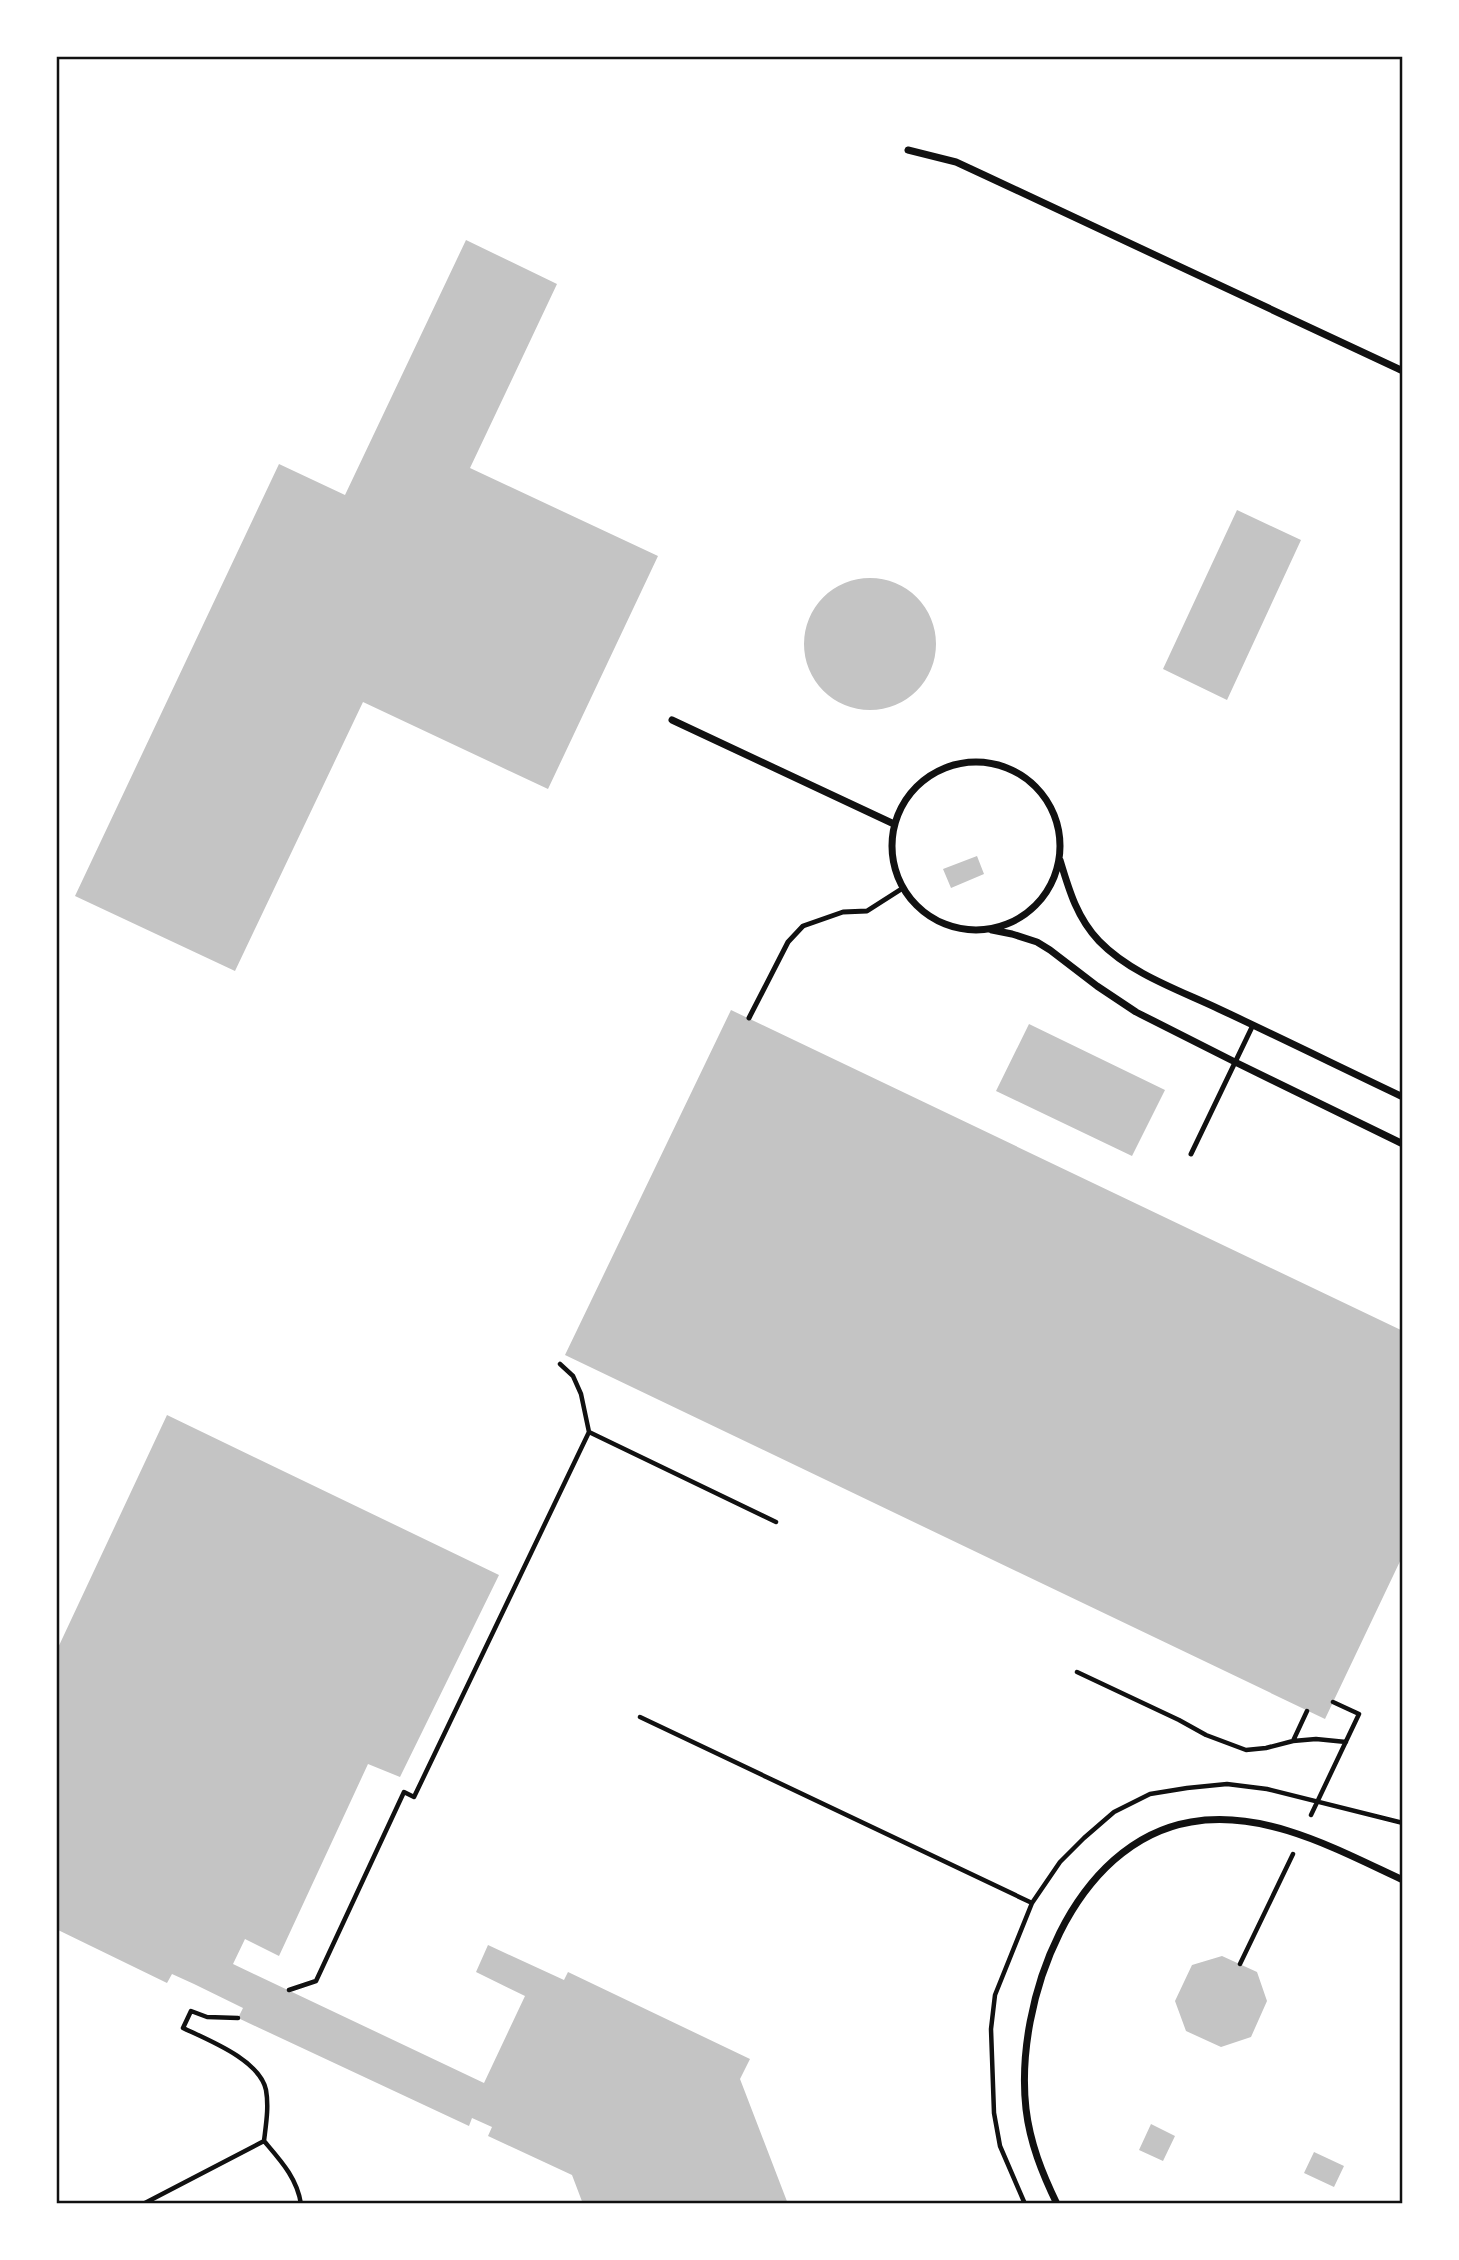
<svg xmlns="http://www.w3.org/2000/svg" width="1459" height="2260" font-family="Helvetica,sans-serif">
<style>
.building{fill:#c4c4c4}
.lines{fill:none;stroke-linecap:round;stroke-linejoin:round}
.path{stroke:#111;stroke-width:4.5}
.service{stroke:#111;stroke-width:5}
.minor{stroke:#111;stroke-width:7}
.neatline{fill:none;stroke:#111;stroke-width:2.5}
</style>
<rect width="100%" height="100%" fill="#fff"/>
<path class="building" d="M466,240l91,44 -87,184 188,88 -110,233 -185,-87 -128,269 -160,-75 204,-432 66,31z
M1237,510l64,30 -74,160 -64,-31z
M804 644a66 66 0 1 1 132 0a66 66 0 1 1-132 0Z
M977,856l7,18 -33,14 -8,-19z
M731,1010l672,321v224l-78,164 -760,-364z
M1029,1024l136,66 -33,66 -136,-65z
M167,1415l332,160 -99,202 -32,-13 -89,192 -34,-17 -12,25 251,119 41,-87 -49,-24 12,-27 76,35 4,-8 182,87 -10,20 48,125h-205l-11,-29 -84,-39 4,-9 -20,-9 -3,8 -231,-108 5,-10 -49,-24 -22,-10 -5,9 -111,-54v-277z
M1222,1956l35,16 10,29 -16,36 -30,10 -35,-16 -11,-30 17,-36z
M1151,2124l24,12 -12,25 -24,-11z
M1314,2152l30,14 -10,21 -30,-14z"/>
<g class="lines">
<path class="path" d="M589,1432l187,90
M1077,1672l102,48 27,15 40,15 20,-2 27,-7 23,-2 30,3
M640,1717l392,186 28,-41 24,-24 30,-26 36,-18 37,-6 40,-4 40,5 136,34
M1293,1741l14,-30
M1311,1815l48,-101 -26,-12
M1240,1964l53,-110
M289,1990l27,-9 88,-189 10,5 175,-365 -8,-38 -8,-18 -13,-12
M238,2018l-31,-1 -16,-6 -8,17c25,12 77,32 83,62 3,17 0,34 -2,51 17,20 33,37 37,63
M143,2204l121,-63
M1025,2204l-25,-58 -6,-33 -3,-84 4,-34 37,-92"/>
<path class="service" d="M749,1018l39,-76 15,-16 40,-14 24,-1 36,-23
M1191,1154l62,-129"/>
<path class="minor" d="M908,150l48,12 28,13 419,196
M672,720l222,104
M892 846a84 84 0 1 1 168 0a84 84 0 1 1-168 0Z
M1060,860c9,30 17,58 39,81 32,33 80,49 120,68 62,29 123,59 184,88
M992,930l20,4 25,8 13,8 47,36 39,26 99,50 168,82
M1057,2204c-15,-31 -27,-61 -31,-95 -12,-107 47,-267 165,-287 74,-13 147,28 212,58"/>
</g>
<rect width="1459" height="2260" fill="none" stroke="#ffffff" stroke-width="116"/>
<rect x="58" y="58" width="1343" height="2144" class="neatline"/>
</svg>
